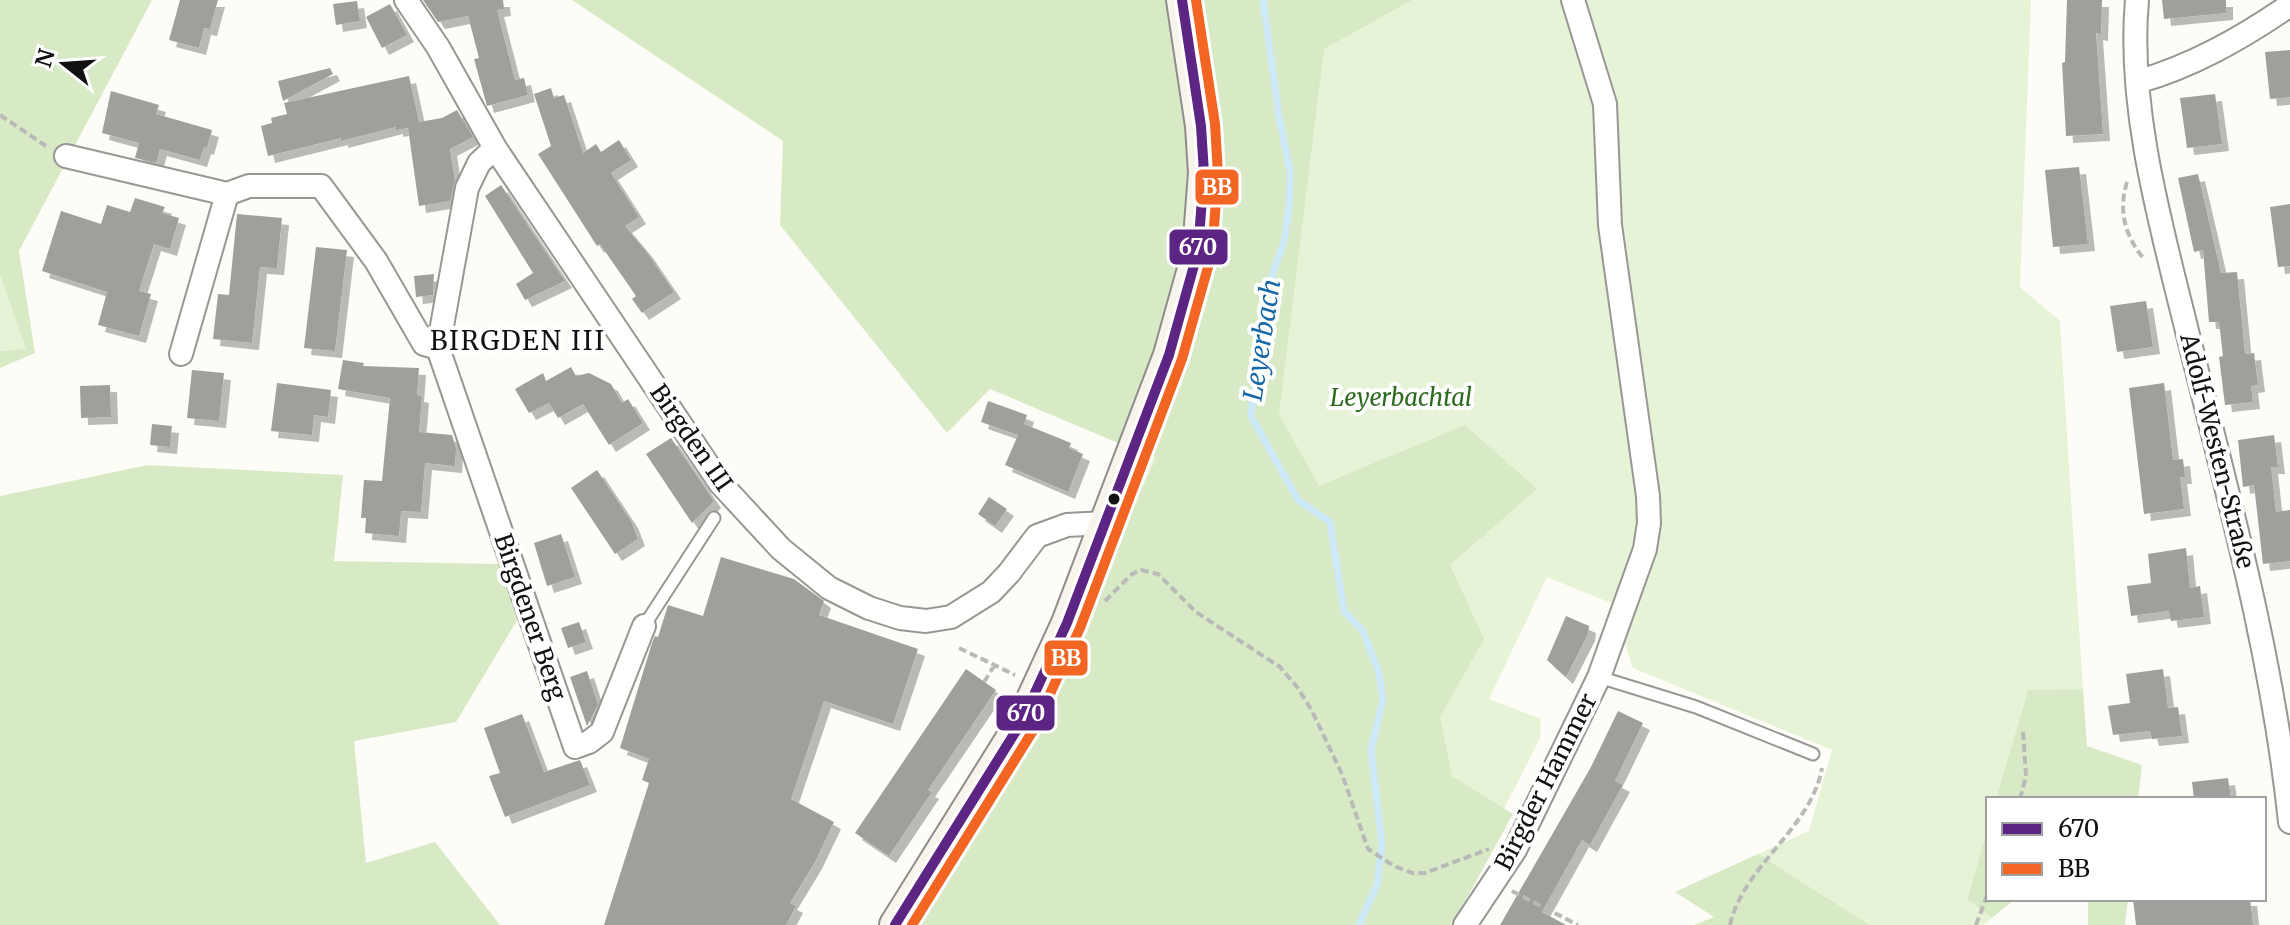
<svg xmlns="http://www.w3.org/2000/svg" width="2290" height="925" font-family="Merriweather,serif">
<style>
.green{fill:#e7f3d7}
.forest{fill:#d8eac5}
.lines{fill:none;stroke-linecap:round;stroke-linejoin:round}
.stream{stroke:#cde8f7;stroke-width:7}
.building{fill:#a19f9c;filter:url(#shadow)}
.service-casing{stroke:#979795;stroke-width:15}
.minor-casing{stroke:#979795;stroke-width:26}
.secondary-casing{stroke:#8e8d8b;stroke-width:34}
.path{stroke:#b9b9b8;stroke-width:4;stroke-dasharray:8 4;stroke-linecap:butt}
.service{stroke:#fffffe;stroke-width:11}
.minor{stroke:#fffffe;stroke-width:22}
.secondary{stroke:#f6f4eb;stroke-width:30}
.bus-1-casing{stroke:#fff;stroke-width:16}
.bus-2-casing{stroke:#fff;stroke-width:16}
.bus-1{stroke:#5c2483;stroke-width:10}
.bus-2{stroke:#f26522;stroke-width:10}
.bus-dot{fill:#111;stroke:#fff;stroke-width:3}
.labels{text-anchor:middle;stroke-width:8;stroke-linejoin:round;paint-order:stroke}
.park-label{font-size:24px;font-style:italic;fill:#2f6b1f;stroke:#fff}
.street-label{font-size:24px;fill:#111;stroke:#fff}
.water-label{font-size:26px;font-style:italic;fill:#1768a6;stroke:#fff}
.neighbourhood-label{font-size:26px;letter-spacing:2px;fill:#111;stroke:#fff}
.line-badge{stroke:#fff;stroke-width:3}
.badge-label{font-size:22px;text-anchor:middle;font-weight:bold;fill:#fff}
</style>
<defs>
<filter id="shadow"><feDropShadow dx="7" dy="7" stdDeviation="0" flood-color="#0004"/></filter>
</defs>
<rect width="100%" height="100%" fill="#fdfcf7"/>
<path class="green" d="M1198,0h833l-11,287 40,34 23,368 -55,1 -32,109h-8v28l-21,71 25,20 -9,7h-113l-112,-71 51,-23 23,-81 -199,-82 -22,-65 -64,-26 -58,122 52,20 -1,19 -51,100 -476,-72 181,-434z
M0,275l26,74 -26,2z"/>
<path class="forest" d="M0,0h152l-133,251 16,102 -35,15v-17l26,-2 -26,-74z
M572,0h840l-88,49 -45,365 40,72 146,-61 72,64 -87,76 34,74 -44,78 12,59 61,38 -61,111h-548l117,-181 135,-285 -166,-70 -43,44 -167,-208 3,-84z
M148,465l195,10 -9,86 167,3 18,53 -63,105 -102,19 12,122 69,-21 65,83h-500v-429z
M2083,689l4,57 55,19 -4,34h-142l32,-109z
M1988,827v72h27l-23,19 -25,-19z
M1758,854l112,71h-176l20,-8 -39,-25z
M2088,899h40l-3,26h-37z"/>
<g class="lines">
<path class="stream" d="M1263,0l16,116 11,55 -1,38 -5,33 -17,48 -16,126 47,84 32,22 14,89 19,20 16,42 4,26 -12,51 11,95 -5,40 -18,40"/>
</g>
<path class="building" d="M180,0h38l-8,29 -6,-1 -5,20 -30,-8z
M423,0h80l1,9 -7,1 18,70 9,-2 4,17 -41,11 -13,-47 5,-1 -11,-42 -30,6z
M2067,0h35l-1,34 -5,-1 7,101 -37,2 -4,-73 3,-1z
M2162,0h64v13l-62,6z
M357,1l3,20 -24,4 -3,-21z
M390,4l17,31 -25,13 -16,-31z
M2290,50v47l-20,2 -5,-47z
M330,68l3,6 -50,27 -5,-20z
M409,76l10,46 23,-4 15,-8 16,27 -23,12 5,32 -5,20 -31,5 -11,-78 -12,2v-3l-55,14v-3l-73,18 -7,-30 11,-3 -1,-5 16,-4 -3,-11z
M551,88l3,10 10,-3 19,58 13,-9 5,8 18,-12 12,20 -20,13 28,44 -14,9 21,25 28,41 -32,21 -10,-14 4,-3 -36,-52 -3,2 -59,-92 13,-8 -17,-52z
M111,91l48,14 -3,9 56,16 -5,18 -3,-1 -4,13 -40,-11 -4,14 -21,-5 4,-15 -37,-10z
M2215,94l7,50 -35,4 -7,-50z
M2079,167l9,77 -35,3 -8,-77z
M2198,174l23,99 16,-1 8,82 9,-1 4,32 -7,1 2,16 -28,3 -6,-48 4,-1 -4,-34h-10l-6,-72 -9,2 -16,-74z
M501,185l64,96 -40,19 -9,-16 17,-11 -48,-77z
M135,198l30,9 -3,6 17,5 -9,31 -16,-5 -15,47 12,3 -12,42 -41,-11 9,-33 -65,-21 19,-60 40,13 6,-19 23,7z
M2290,204v62l-12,1 -8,-60z
M237,214l45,4 -5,50 -17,-1 -8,76 -39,-4 5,-45 11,1z
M316,247l31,3 -12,101 -31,-3z
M434,274l-1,21 -17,2 -2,-21z
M2146,301l7,46 -36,5 -7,-46z
M343,360l21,3 -1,3 56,2 -2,27 5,1 -3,36 33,3 4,13 -1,18 -30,-3 -4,49 -20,-1 -2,25 -34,-3 1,-15h-5l3,-38 18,1 8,-83 -52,-9z
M571,367l5,9 13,-3 22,11 11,19 6,-4 15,24 -34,22 -26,-41 -25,14 -9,-15 -20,10 -14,-24 28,-16 3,8z
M192,370l32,3 -5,48 -32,-3z
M277,383l54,7 -3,27 -14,-2 -2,20 -41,-4z
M2164,383l9,77 10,-1 2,18h-5l4,32 -40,5 -15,-126z
M110,385l1,32 -30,1 -1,-32z
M988,401l39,14 -3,9 47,19 -2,5 14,6 -15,38 -63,-27 13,-30 -37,-13z
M152,424l20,2 -2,21 -20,-2z
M2274,435l4,32h-7l5,45 14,-2v51l-27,3 -9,-79 -11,2 -5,-47z
M671,438l43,63 -22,22 -46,-69z
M597,470l34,51 7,18 -23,15 -44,-66z
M989,497l18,12 -12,17 -17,-12z
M561,534l14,43 -28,9 -13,-43z
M2186,548l4,40 10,-2 4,31 -33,4 -2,-10 -38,5 -4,-30 24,-3 -3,-29z
M721,557l73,22 30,22 -5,14 99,34 -25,75 -69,-23 -33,98 43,23 -19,40 -25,41 6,3 -10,19h-182l45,-142 -7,-3 7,-21 -29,-11 32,-105 3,-7 3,1 10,-32 35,11z
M1566,616l23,10 -1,8 -22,43 -19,-17z
M579,622l7,20 -18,6 -7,-20z
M966,669l30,21 -68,100 4,2 -43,64 -34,-23z
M2163,669l5,39 10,-1 4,29 -30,3 -2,-8 -37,4 -5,-29 22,-3 -4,-29z
M587,671l11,34 -11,21 -17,-49z
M1618,711l25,12 -28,58 8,4 -33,60 -8,-5 -40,72 24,13h-66l91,-158z
M522,714l22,58 36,-12 10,25 -85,32 -16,-41 11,-3 -16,-45z
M2228,778l3,21h-37l-2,-17z
M2133,899h117l3,26h-117z"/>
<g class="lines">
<defs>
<path id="service" d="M644,626l70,-108
M1599,677l97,30 117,47"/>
<path id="minor" d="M406,0l32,47 57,101 225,335 61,66 48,39 40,20 31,10 26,3 25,-4 40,-25 18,-19 28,-37 30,-11 38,-2
M2137,0c-10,109 25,229 51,335 40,161 85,322 102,487
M2137,82c56,-16 105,-44 153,-77
M495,148l-16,15 -12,25 -29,160 137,399 14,-5 13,-10 42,-106
M66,156l161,38 22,-8h72l55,75 48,83 14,4
M181,354l46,-160
M1465,925l50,-75 84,-173 46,-128 4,-26 -1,-27 -38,-271 -5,-121 -32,-104"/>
<path id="secondary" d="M895,925l126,-202 46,-100 102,-268 29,-104 6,-78 -3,-47 -19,-126"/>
</defs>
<use href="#service" class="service-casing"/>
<use href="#minor" class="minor-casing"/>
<use href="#secondary" class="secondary-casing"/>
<path class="path" d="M0,115l46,31
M2127,182c-9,29 -2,54 17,77
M1105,601l27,-27 9,-4 17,4 38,38 84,55 17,20 14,22 31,65 26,75 26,17 18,7h13l64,-24
M959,648l56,27
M984,682l10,-16
M2020,799l6,-23 -3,-46
M1512,891l66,34
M1730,925c13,-59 81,-96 92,-157
M1976,925l12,-32"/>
<use href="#service" class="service"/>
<use href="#minor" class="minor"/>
<use href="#secondary" class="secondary"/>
<defs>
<path id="bus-1" d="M895,925l126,-202 46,-100 102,-268 29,-104 6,-78 -3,-47 -19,-126"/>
<path id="bus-2" d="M912,925l122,-196 46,-101 102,-269 30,-106 6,-79 -3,-50 -19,-124"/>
</defs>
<use href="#bus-1" class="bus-1-casing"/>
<use href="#bus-2" class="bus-2-casing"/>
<use href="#bus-1" class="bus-1"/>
<use href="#bus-2" class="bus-2"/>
</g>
<circle class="bus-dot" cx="1114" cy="499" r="7"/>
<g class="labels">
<g class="park-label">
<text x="1401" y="406">Leyerbachtal</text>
</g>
<g class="street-label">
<text transform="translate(691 438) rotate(55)" y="8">Birgden III</text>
<text transform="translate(2217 451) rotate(76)" y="8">Adolf-Westen-Straße</text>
<text transform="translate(530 617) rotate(71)" y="8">Birgdener Berg</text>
<text transform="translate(1546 782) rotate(-63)" y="8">Birgder Hammer</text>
</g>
<g class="water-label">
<text transform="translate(1262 340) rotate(-81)" y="9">Leyerbach</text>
</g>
<g class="neighbourhood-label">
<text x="518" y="350">BIRGDEN III</text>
</g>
</g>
<g class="line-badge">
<rect x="1194" y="168" width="46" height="38" rx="8" fill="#f26522"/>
<rect x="1168" y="228" width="61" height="38" rx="8" fill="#5c2483"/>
<rect x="1043" y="639" width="46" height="38" rx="8" fill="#f26522"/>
<rect x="995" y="694" width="61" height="38" rx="8" fill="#5c2483"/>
</g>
<g class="badge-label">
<text x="1217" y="195">BB</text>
<text x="1198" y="255">670</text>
<text x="1066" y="666">BB</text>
<text x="1026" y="721">670</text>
</g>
<rect x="1986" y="797" width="280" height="104" fill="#ffffff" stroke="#a0a0a0" stroke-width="2"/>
<rect x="2002" y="823" width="40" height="12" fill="#5c2483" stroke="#a0a0a0" stroke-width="2"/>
<text x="2058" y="837" font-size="24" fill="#111111">670</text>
<rect x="2002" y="863" width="40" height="12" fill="#f26522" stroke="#a0a0a0" stroke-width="2"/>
<text x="2058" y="877" font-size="24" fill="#111111">BB</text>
<g transform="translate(64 64) rotate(287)" stroke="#ffffff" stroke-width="6" paint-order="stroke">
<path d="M0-6L14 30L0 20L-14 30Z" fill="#111111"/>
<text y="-12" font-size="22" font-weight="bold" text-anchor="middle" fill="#111111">N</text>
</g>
</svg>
